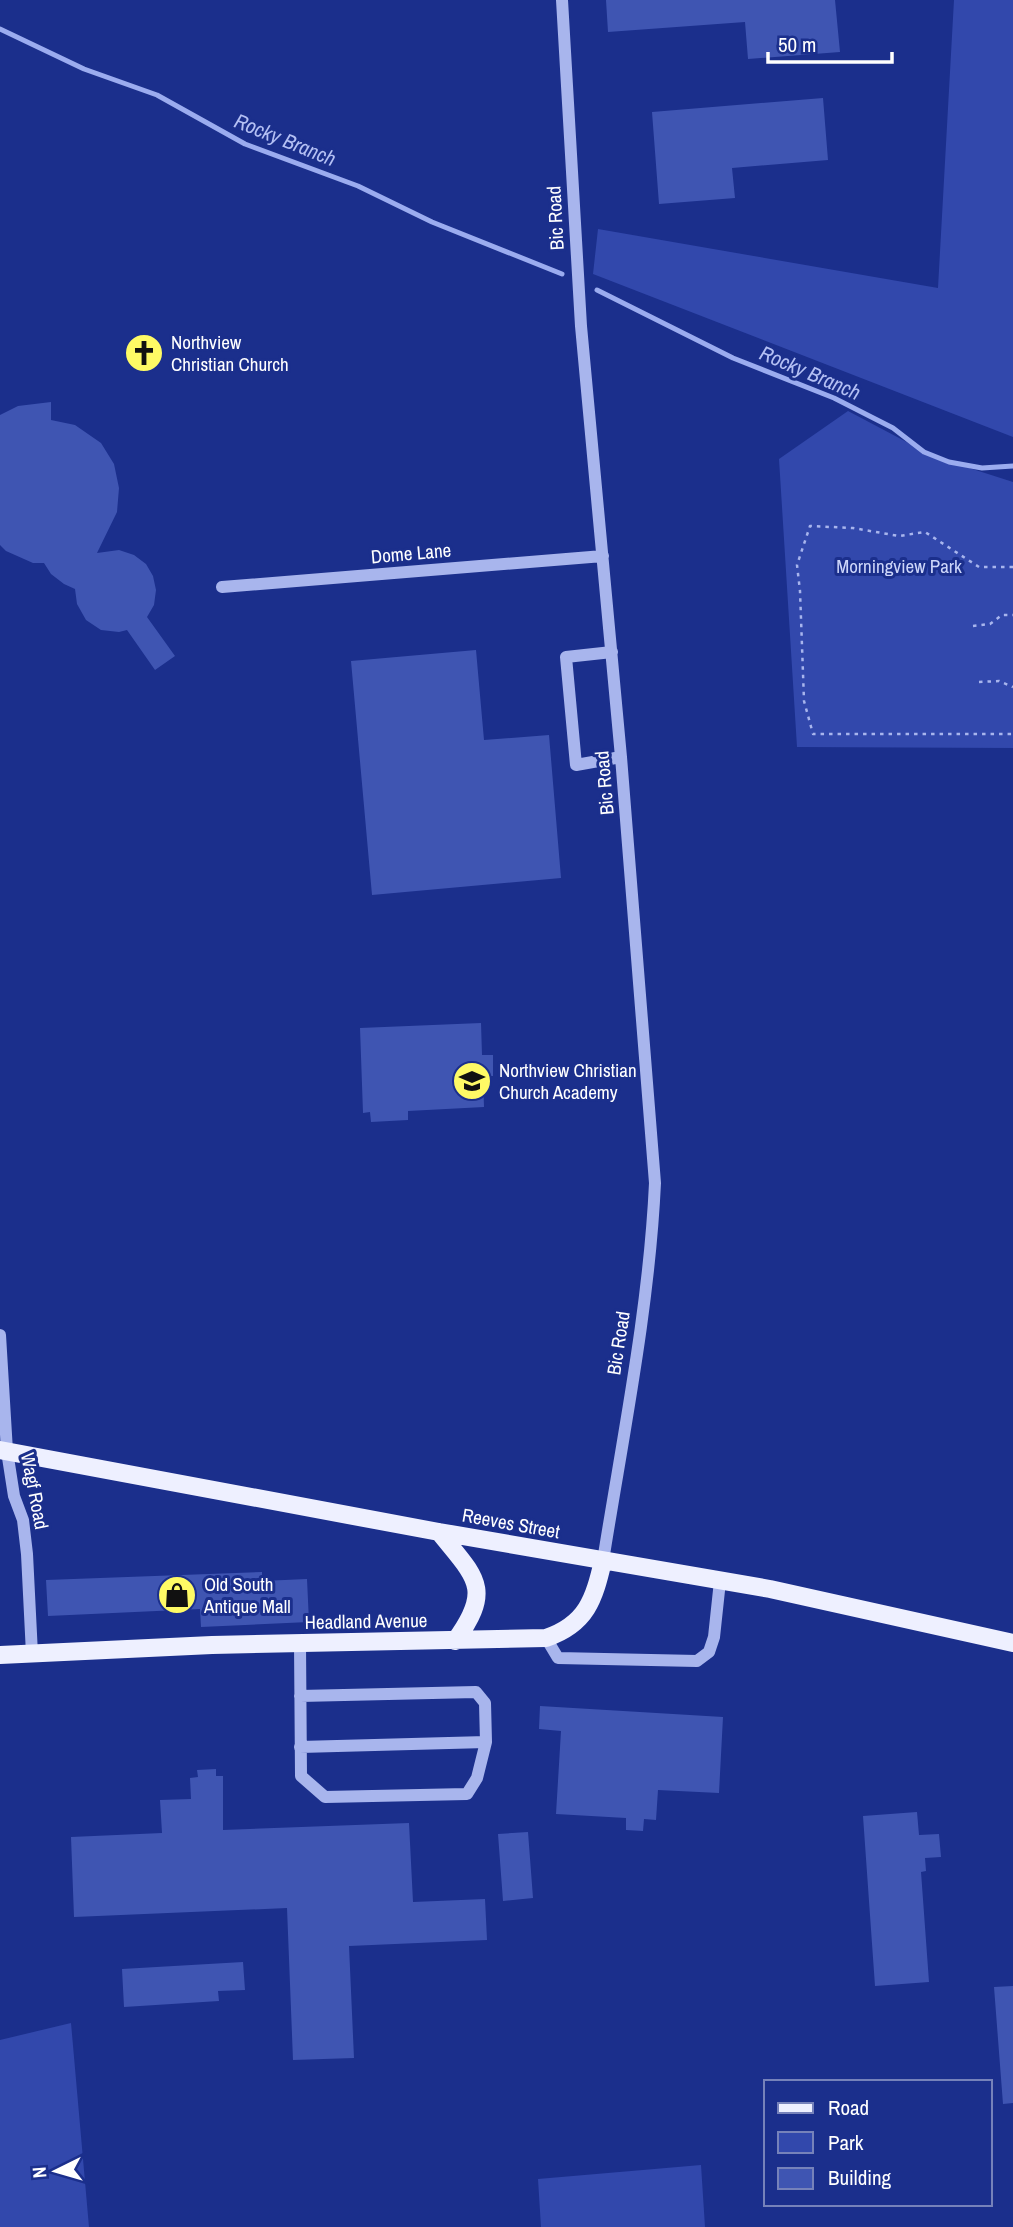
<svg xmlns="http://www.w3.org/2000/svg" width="1013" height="2227" font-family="'Archivo Narrow',sans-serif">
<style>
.green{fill:#3248ac}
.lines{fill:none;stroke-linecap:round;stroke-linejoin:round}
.stream{stroke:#9bacef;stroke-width:5}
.building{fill:#3f55b2}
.path{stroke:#a8b5ed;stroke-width:2.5;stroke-dasharray:3.5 5;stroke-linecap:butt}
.minor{stroke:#a8b5ed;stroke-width:12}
.major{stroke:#eef0ff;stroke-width:18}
.labels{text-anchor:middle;stroke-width:6;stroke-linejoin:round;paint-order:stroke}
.street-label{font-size:19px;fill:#fff;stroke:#1b2f8c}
.poi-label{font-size:19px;fill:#fff;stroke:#1b2f8c;text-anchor:start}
.park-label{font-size:19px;fill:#cdd6fa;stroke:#1b2f8c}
.water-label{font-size:21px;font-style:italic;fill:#b4c0f4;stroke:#1b2f8c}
</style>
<rect width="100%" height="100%" fill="#1b2f8c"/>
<path class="green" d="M954,0h59v437l-420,-163 5,-45 340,59z
M848,411l87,46 78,25v266l-216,-1 -18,-288z
M71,2023l18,204h-89v-187z
M701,2165l4,62h-164l-3,-48z"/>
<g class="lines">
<path class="stream" d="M0,29l84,40 73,26 88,49 113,42 74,36 130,52
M597,290l136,68 101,40 59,30 31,24 25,10 33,6 31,-2"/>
</g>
<path class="building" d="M606,0h229l5,52 -92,7 -3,-37 -137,10z
M823,98l5,62 -96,8 3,30 -76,6 -7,-92z
M51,402v18l24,5 26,18 13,21 5,24 -2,24 -20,41 22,-3 15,5 12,9 7,12 3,14 -2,15 -7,12 28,39 -20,14 -28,-40 -8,2 -18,-2 -15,-10 -9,-16 -2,-15 -11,-5 -13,-10 -7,-11h-11l-27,-12 -6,-6v-130l18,-9z
M476,650l8,90 65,-5 12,143 -189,17 -21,-234z
M481,1023l1,32h11v21h-10l1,31 -76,4v9l-37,2 -1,-10 -7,1 -3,-85z
M262,1572v9l45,-2 2,43 -108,5 -1,-18 -152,7 -2,-36z
M540,1706l183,11 -4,76 -61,-3 -2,30 -12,-1 -1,12 -17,-1v-12l-70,-4 5,-83 -22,-2z
M216,1769v7h7v54l186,-7 4,79 72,-3 2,41 -138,6 5,112 -61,2 -6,-152 -213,9 -3,-80 91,-4 -2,-33 31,-1 -1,-21 8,-1 -1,-7z
M917,1812l2,23 20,-1 2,23 -16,1 1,13 -5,1 8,110 -54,4 -12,-170z
M528,1832l5,66 -30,3 -5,-67z
M243,1962l2,28 -27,1 1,10 -95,6 -2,-38z
M1013,1986v117l-10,1 -9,-117z"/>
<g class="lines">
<path class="path" d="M1013,567h-34l-54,-35 -26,4 -46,-8 -43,-2 -13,39 3,26 4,110 9,33h200
M973,626l17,-2 12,-9h11
M979,682l20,-1 14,6"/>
<path class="minor" d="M562,0l19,326 40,431 34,426c-6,127 -32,252 -52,378
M222,587l381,-31
M612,652l-46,5 10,108 45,-8
M0,1335l7,116 7,45 9,24 4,34 5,100
M546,1638l12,20 139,3 12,-9 5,-15 6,-56
M300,1643l1,133 24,21 142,-3 10,-16 9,-36 -186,5
M300,1696l176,-4 9,11 1,39"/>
<path class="major" d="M0,1450l439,82 331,57 243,54
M439,1532c36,45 55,56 16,109
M0,1655l212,-10 334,-7c41,-14 48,-39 57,-77"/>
</g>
<defs>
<symbol id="church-disc" viewBox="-11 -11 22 22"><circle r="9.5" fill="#fefa65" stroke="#1b2f8c"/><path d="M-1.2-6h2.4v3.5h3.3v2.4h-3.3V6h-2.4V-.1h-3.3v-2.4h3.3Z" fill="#111"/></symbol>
<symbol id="school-disc" viewBox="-11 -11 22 22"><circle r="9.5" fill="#fefa65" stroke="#1b2f8c"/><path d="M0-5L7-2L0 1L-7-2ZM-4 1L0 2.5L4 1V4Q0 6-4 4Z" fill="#111"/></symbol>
<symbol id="shop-disc" viewBox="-11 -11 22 22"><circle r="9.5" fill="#fefa65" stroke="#1b2f8c"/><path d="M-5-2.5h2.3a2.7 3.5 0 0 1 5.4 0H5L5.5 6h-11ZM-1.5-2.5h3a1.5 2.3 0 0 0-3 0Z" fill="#111"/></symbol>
</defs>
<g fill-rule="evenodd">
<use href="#church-disc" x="122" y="331" width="44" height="44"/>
<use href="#school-disc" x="450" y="1059" width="44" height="44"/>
<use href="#shop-disc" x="155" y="1573" width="44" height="44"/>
</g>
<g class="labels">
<g class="street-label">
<text transform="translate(555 218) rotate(-93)" y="7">Bic Road</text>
<text transform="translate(411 553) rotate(-5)" y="7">Dome Lane</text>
<text transform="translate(604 783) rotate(-95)" y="7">Bic Road</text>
<text transform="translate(618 1343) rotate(-81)" y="7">Bic Road</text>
<text transform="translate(35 1491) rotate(79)" y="7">Wagf Road</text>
<text transform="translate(511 1523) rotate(10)" y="7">Reeves Street</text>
<text transform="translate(366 1621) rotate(-1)" y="7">Headland Avenue</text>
</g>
<g class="poi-label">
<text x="171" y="349">Northview<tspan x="171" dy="22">Christian Church</tspan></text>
<text x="499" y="1077">Northview Christian<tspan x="499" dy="22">Church Academy</tspan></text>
<text x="204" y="1591">Old South<tspan x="204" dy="22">Antique Mall</tspan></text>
</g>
<g class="park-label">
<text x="899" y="573">Morningview Park</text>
</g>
<g class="water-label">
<text transform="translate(285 140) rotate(22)" y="7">Rocky Branch</text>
<text transform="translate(810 373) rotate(23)" y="7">Rocky Branch</text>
</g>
</g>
<rect x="764" y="2080" width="228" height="126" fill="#1b2f8c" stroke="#7682ba" stroke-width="2"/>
<rect x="778" y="2103" width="35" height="10" fill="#eef0ff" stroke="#7682ba" stroke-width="2"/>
<text x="828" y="2115" font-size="21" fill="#ffffff">Road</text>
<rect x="778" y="2132" width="35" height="21" fill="#3248ac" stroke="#7682ba" stroke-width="2"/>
<text x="828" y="2150" font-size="21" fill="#ffffff">Park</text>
<rect x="778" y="2168" width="35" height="21" fill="#3f55b2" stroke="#7682ba" stroke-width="2"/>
<text x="828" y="2185" font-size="21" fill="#ffffff">Building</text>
<g transform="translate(56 2171) rotate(265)" stroke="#1b2f8c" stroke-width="5" paint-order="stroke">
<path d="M0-5L12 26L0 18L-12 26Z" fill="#ffffff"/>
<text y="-10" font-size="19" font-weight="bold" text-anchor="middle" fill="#ffffff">N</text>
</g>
<path d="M768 52v10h124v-10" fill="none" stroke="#ffffff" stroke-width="3.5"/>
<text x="778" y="52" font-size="21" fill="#ffffff" stroke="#1b2f8c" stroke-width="5" paint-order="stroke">50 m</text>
</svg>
